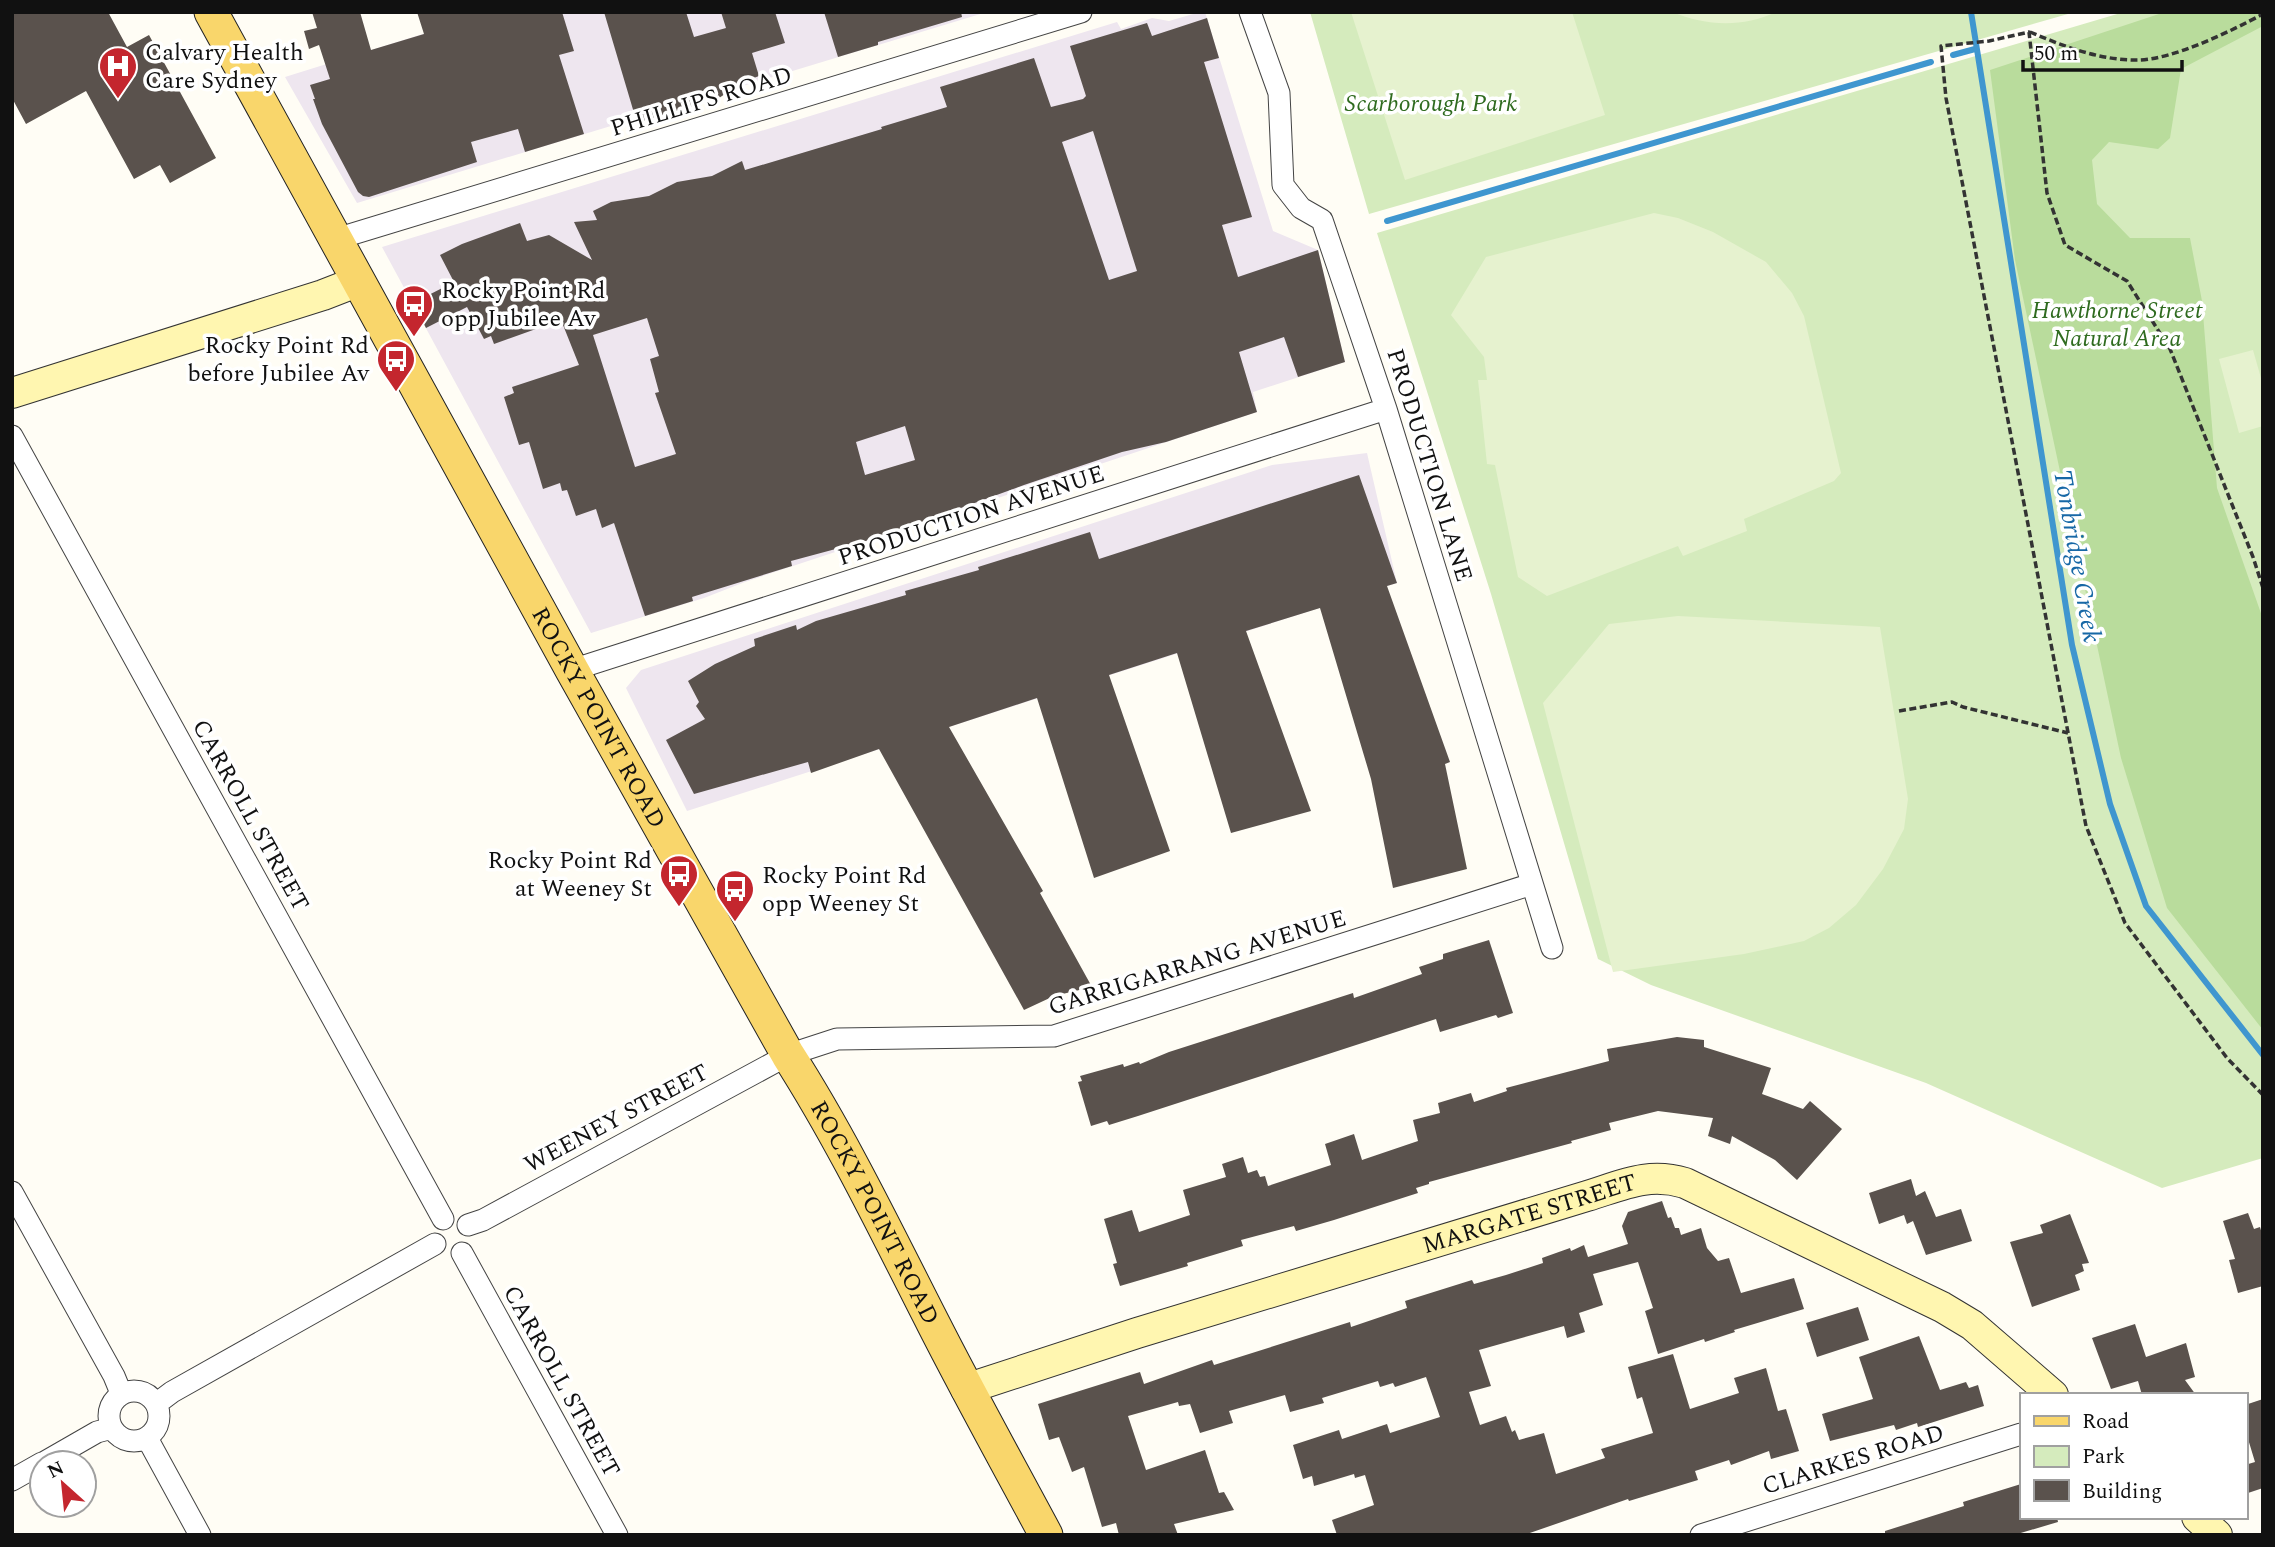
<svg xmlns="http://www.w3.org/2000/svg" width="2275" height="1547" font-family="Spectral,serif">
<style>
.industrial{fill:#eee6ef}
.green{fill:#d5ebbd}
.forest{fill:#b9dc9c}
.pitch{fill:#e6f2cf}
.lines{fill:none;stroke-linecap:round;stroke-linejoin:round}
.stream{stroke:#3f96cf;stroke-width:6}
.building{fill:#5a524d;fill-rule:evenodd}
.street-casing{stroke:#444;stroke-width:23}
.secondary-casing{stroke:#333;stroke-width:32}
.primary-casing{stroke:#222;stroke-width:35}
.path{stroke:#333;stroke-width:3.5;stroke-dasharray:7 3.5;stroke-linecap:butt}
.street{stroke:#fff;stroke-width:21}
.secondary{stroke:#fff6b0;stroke-width:30}
.primary{stroke:#f9d66b;stroke-width:33}
.labels{text-anchor:middle;stroke-width:7;stroke-linejoin:round;paint-order:stroke}
.poi-label{font-size:24px;fill:#111;stroke:#fff;text-anchor:start}
.street-label{font-size:24px;fill:#111;stroke:#fff}
.park-label{font-size:24px;font-style:italic;fill:#2f6b1f;stroke:#fff}
.water-label{font-size:26px;font-style:italic;fill:#1768a6;stroke:#fff}
</style>
<rect width="100%" height="100%" fill="#fffdf5"/>
<path class="industrial" d="M493,12h494l-630,191 -72,-126z
M1200,12h5l68,219 45,19 27,112 -92,30 4,20 -512,170 -41,16 -113,35 -209,-386 735,-225 4,7 31,-11 17,3z
M1367,453l30,130 -710,228 -61,-123 15,-18 631,-205z"/>
<path class="green" d="M1310,12h765l-706,202z
M2124,12h139v1146l-101,30 -236,-105 -275,-98 -53,-26 -107,-365 -114,-361z"/>
<path class="forest" d="M2165,12h98v14l-82,43 -11,69 -12,11 -49,-7 -17,18 5,44 33,34h60l12,63 15,187 46,131v411l-96,-122 -46,-150 -106,-498 -25,-190z"/>
<path class="pitch" d="M1351,12h221l33,103 -200,65z
M1672,12h104c-34,16 -70,14 -104,0z
M1654,213l24,5 35,14 53,30 26,31 12,23 37,157 -7,8 -90,38 3,12 -64,25 -5,-10 -131,50 -29,-19 -23,-112 -8,-1 -9,-84h9l-3,-23 -33,-42 35,-58z
M2253,350l10,35v41l-24,7 -20,-74z
M1678,616l202,11 28,172 -4,30 -21,40 -27,36 -27,23 -25,13 -60,13 -131,18 -70,-269 66,-79z"/>
<g class="lines">
<path class="stream" d="M1971,12l101,633 38,159 36,102 117,149
M1953,55l22,-6
M1387,221l544,-159"/>
</g>
<path class="building" d="M12,12h96l19,35 22,-12 67,123 -46,25 -10,-18 -26,14 -48,-88 -60,33 -14,-26z
M312,12h48l11,38 53,-16 -7,-22h145l12,39 -15,4 25,79 -59,18 -7,-23 -47,13 6,20 -108,35 -6,-1 -5,-4 -36,-68 -9,-25h2l-5,-14 20,-6 -11,-34 -10,4 -5,-18 13,-3z
M604,12h82l8,25 32,-9 -5,-16h54l10,31 -33,10 7,23 -29,11 1,3 -12,8 -82,25z
M824,12h137l1,5 -84,25v3l-40,12z
M1207,18l12,40 -15,4 48,155 -30,8 16,52 80,-27 27,112 -47,15 -14,-40 -45,15 18,60 -91,30 -44,10 -98,33 -140,51 -93,25 1,5 -100,31 1,4 -48,15 -31,-93 -12,5 -6,-19 -20,7 -9,-26 -5,1 -2,-8 -17,6 -14,-47 -10,3 -15,-48 10,-4 -2,-6 67,-22 -18,-45 -67,24 -3,-8 -7,3 -17,-32 -41,21 -13,-25 41,-21 -14,-27 22,-11 58,-21 7,18 22,-6 43,25 -18,-38 23,-2 -4,-9 18,-9 38,-6 28,-14 35,-6 30,-15 3,9 137,-41 -1,-2 66,-20 -7,-20 94,-29 17,49 32,-8 3,-3 -16,-50 77,-23 5,13zM1093,131l44,140 -28,9 -47,-138zM647,318l12,38 -9,3 9,33 -4,1 21,61 -41,13 -42,-132zM905,426l10,34 -50,15 -9,-33z
M1359,475l38,108 -10,3 63,176 -5,2 22,105 -74,19 -22,-109 -51,-171 -74,23 65,180 -80,22 -54,-180 -68,22 61,176 -76,27 -57,-180 -88,29 94,164 -3,2 52,94 -38,9 -30,14 -145,-261 -68,24 -3,-11 -114,32 -28,-54 39,-21 -9,-13 3,-4 -11,-21 27,-17 40,-18 -1,-7 42,-14 1,5 19,-9 90,-26 -1,-4 74,-21 -1,-3 112,-35 9,27z
M1489,940l24,73 -15,5 -2,-3 -56,17 -4,-13 -298,97 -29,9 -2,-4 -16,5 -13,-44 4,-1 -2,-5 43,-12 1,3 15,-5 1,2 29,-12 184,-59 1,5 68,-24 -3,-7 24,-8v-5z
M1677,1037l27,3v7l67,21 -9,26 41,15 7,-8 32,28 -45,51 -22,-20 -43,-24 -2,8 -22,-8 5,-18 -55,-7 -49,12 2,7 -40,11 1,2 -143,39v2l-13,4 2,5 -84,27 -38,11 -2,-5 -53,14 2,6 -56,17 1,3 -68,20 -7,-22 4,-1 -13,-44 28,-9 7,22 51,-17 -7,-25 43,-13 -4,-13 21,-7 5,16 9,-3 3,7 5,-1 3,10 63,-21 -6,-21 29,-10 8,26 56,-19 -5,-21 27,-7 -2,-10 33,-10 3,9 33,-11 -1,-3 103,-27 -2,-12z
M1911,1179l5,17 9,-5 11,26 25,-8 11,32 -46,14 -13,-34 -6,3 -3,-9 -25,9 -10,-31z
M1662,1201l6,17 3,-1 4,11h4l2,7 20,-7 6,20 11,13 11,-3 12,35 53,-15 10,31 -70,21 1,2 -30,10 -1,-3 -46,15 -13,-43 8,-3 -15,-46 -45,12 10,31 -24,8 6,19 -18,6 -3,-12 -85,24 12,36 -22,6 11,33 26,-9 6,16 3,-2 4,10 25,-7 12,41 49,-16 -4,-9 52,-16 -11,-36 -5,2 -9,-32 45,-13 17,55 49,-16 -5,-15 32,-10 12,43 8,-2 13,42 -28,8 -2,-8 -38,14 -2,-5 -34,11 3,9 -69,21 -1,-2 -104,36h-187l-5,-15 42,-15 -9,-30 -10,3 -1,-4 -40,12 -2,-10 -9,3 -10,-34 46,-15 3,9 45,-15 3,9 50,-16 -14,-40 -31,10 -2,-4 -13,4 -2,-6 -56,17 2,5 -34,9 -5,-17 -56,16 4,12 -33,10 -10,-29 -11,2 -1,-4 -50,14 18,54 59,-20 14,43 5,-1 10,18 -60,14 4,11h-59l-3,-12 -14,4 -18,-60 -12,5 -13,-35 -10,3 -11,-36 102,-32 4,12 68,-24 2,5 136,-43 1,5 56,-19 -2,-7 67,-21 2,4 32,-9 37,-12 -1,-5 28,-10 1,3 13,-6 4,12 40,-13 -6,-18 6,-14z
M2248,1213l6,16 6,-2 3,10v49l-25,7 -9,-33 6,-1 -12,-38z
M2070,1214l19,49 -7,1 2,7 -9,4 5,15 -48,17 -22,-65 33,-9 -3,-8z
M1858,1307l11,33 -52,17 -11,-34z
M2135,1324l11,33 40,-14 9,34 -10,3 11,15h-54l-4,-14 -27,8 -19,-51z
M1919,1336l21,54 26,-8 3,6 9,-3 6,21 -66,21 -1,-4 -21,7 -2,-5 -64,16 -8,-27 51,-15 -14,-42z
M2263,1399v89l-18,6v-29l10,-3 -10,-33v-24z
M2021,1484v33h36l1,5 -44,13h-129v-4l79,-25 -1,-4z"/>
<g class="lines">
<defs>
<path id="street" d="M1250,12l29,81 4,92 18,23 21,12 64,189 166,539
M336,239l745,-227
M12,436l431,783
M572,670l814,-261
M12,1192l102,184 7,17
M468,1225l15,-5 305,-165 49,-16 217,-3 478,-152
M462,1253l155,282
M109 1416a25 25 0 1 1 50 0a25 25 0 1 1-50 0Z
M156,1404l16,-12 263,-148
M147,1438l53,97
M43,1463l54,-31 15,-4
M12,1480l30,-17
M1701,1535l320,-101"/>
<g id="secondary">
<path d="M12,393l311,-98 36,-14"/>
<path id="s1" d="M966,1389l171,-56 450,-137c36,-11 61,-24 98,-13l257,124 30,18 81,70"/>
<path d="M2197,1517l20,18"/>
</g>
<g id="primary">
<path id="s2" d="M211,12l361,658 216,385c55,86 99,178 145,268 36,71 75,141 113,212"/>
</g>
</defs>
<use href="#street" class="street-casing"/>
<use href="#secondary" class="secondary-casing"/>
<use href="#primary" class="primary-casing"/>
<path class="path" d="M2030,32c33,14 69,28 105,28 36,1 96,-29 128,-46
M2263,588l-10,-31 -83,-208 -43,-68 -62,-36 -18,-52 -18,-161 -40,9 -48,5 5,52 140,728 39,97 102,135 36,37
M1899,711l53,-9 11,5 105,26"/>
<use href="#street" class="street"/>
<use href="#secondary" class="secondary"/>
<use href="#primary" class="primary"/>
</g>
<defs>
<symbol id="hospital-pin" viewBox="-11 -11 22 30"><path d="M0 17L-7.5 6A9.5 9.5 0 1 1 7.5 6Z" fill="#c4262e" stroke="#fff"/><path d="M-5-5h3v3.5h4V-5h3V5h-3V1.5h-4V5h-3Z" fill="#fff"/></symbol>
<symbol id="bus-pin" viewBox="-11 -11 22 30"><path d="M0 17L-7.5 6A9.5 9.5 0 1 1 7.5 6Z" fill="#c4262e" stroke="#fff"/><path d="M-5-6H5V4H4V6H2V4H-2V6H-4V4H-5ZM-3.5-4V0h7V-4ZM-3.5 1.2v1.5H-2V1.2ZM2 1.2v1.5H3.5V1.2Z" fill="#fff"/></symbol>
</defs>
<g fill-rule="evenodd">
<use href="#hospital-pin" x="96" y="44" width="44" height="60"/>
<use href="#bus-pin" x="392" y="282" width="44" height="60"/>
<use href="#bus-pin" x="374" y="337" width="44" height="60"/>
<use href="#bus-pin" x="657" y="852" width="44" height="60"/>
<use href="#bus-pin" x="713" y="867" width="44" height="60"/>
</g>
<g class="labels">
<g class="poi-label">
<text x="145" y="60">Calvary Health<tspan x="145" dy="28">Care Sydney</tspan></text>
<text x="441" y="298">Rocky Point Rd<tspan x="441" dy="28">opp Jubilee Av</tspan></text>
<text x="369" y="353" text-anchor="end">Rocky Point Rd<tspan x="369" dy="28">before Jubilee Av</tspan></text>
<text x="652" y="868" text-anchor="end">Rocky Point Rd<tspan x="652" dy="28">at Weeney St</tspan></text>
<text x="762" y="883">Rocky Point Rd<tspan x="762" dy="28">opp Weeney St</tspan></text>
</g>
<g class="street-label">
<text transform="translate(701 101) rotate(-17)" y="8">PHILLIPS ROAD</text>
<text transform="translate(1430 465) rotate(73)" y="8">PRODUCTION LANE</text>
<text transform="translate(971 515) rotate(-18)" y="8">PRODUCTION AVENUE</text>
<text dy="8" stroke="none"><textPath href="#s2" startOffset="805">ROCKY POINT ROAD</textPath></text>
<text transform="translate(251 815) rotate(61)" y="8">CARROLL STREET</text>
<text transform="translate(1197 962) rotate(-17)" y="8">GARRIGARRANG AVENUE</text>
<text transform="translate(616 1118) rotate(-28)" y="8">WEENEY STREET</text>
<text dy="8" stroke="none"><textPath href="#s2" startOffset="1372">ROCKY POINT ROAD</textPath></text>
<text dy="8" stroke="none"><textPath href="#s1" startOffset="590">MARGATE STREET</textPath></text>
<text transform="translate(562 1381) rotate(61)" y="8">CARROLL STREET</text>
<text transform="translate(1853 1459) rotate(-17)" y="8">CLARKES ROAD</text>
</g>
<g class="park-label">
<text x="1431" y="111">Scarborough Park</text>
<text x="2117" y="318">Hawthorne Street<tspan x="2117" dy="28">Natural Area</tspan></text>
</g>
<g class="water-label">
<text transform="translate(2078 556) rotate(80)" y="9">Tonbridge Creek</text>
</g>
</g>
<rect width="2275" height="1547" fill="none" stroke="#111111" stroke-width="28"/>
<rect x="2020" y="1393" width="228" height="126" fill="#ffffff" stroke="#a0a0a0" stroke-width="2"/>
<rect x="2034" y="1416" width="35" height="10" fill="#f9d66b" stroke="#a0a0a0" stroke-width="2"/>
<text x="2082" y="1428" font-size="21" fill="#111111">Road</text>
<rect x="2034" y="1446" width="35" height="21" fill="#d5ebbd" stroke="#a0a0a0" stroke-width="2"/>
<text x="2082" y="1463" font-size="21" fill="#111111">Park</text>
<rect x="2034" y="1480" width="35" height="21" fill="#5a524d" stroke="#a0a0a0" stroke-width="2"/>
<text x="2082" y="1498" font-size="21" fill="#111111">Building</text>
<g transform="translate(63 1484) rotate(333)"><circle r="33" fill="#ffffff" stroke="#a0a0a0" stroke-width="2"/>
<path d="M0-5L12 26L0 18L-12 26Z" fill="#c4262e"/>
<text y="-10" font-size="19" font-weight="bold" text-anchor="middle" fill="#111111">N</text>
</g>
<path d="M2023 60v10h159v-10" fill="none" stroke="#111111" stroke-width="3.5"/>
<text x="2034" y="60" font-size="21" fill="#111111" stroke="#ffffff" stroke-width="5" paint-order="stroke">50 m</text>
</svg>
